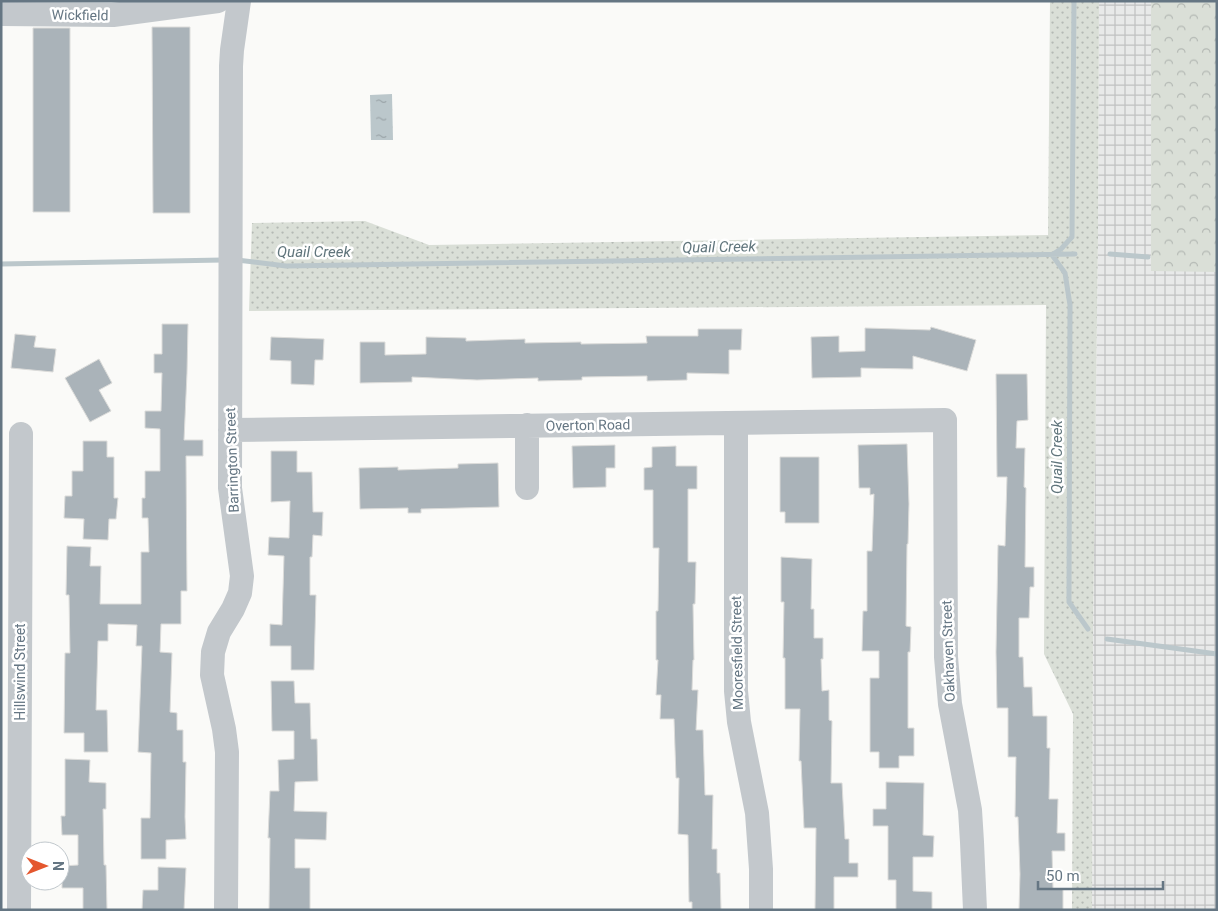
<svg xmlns="http://www.w3.org/2000/svg" width="1218" height="911" font-family="Roboto,sans-serif">
<style>
.industrial{fill:url(#industrial-grid)}
.grass{fill:url(#grass-dots)}
.forest{fill:url(#forest-crowns)}
.water{fill:url(#water-ripples)}
.lines{fill:none;stroke-linecap:round;stroke-linejoin:round}
.stream{stroke:#bbc7cb;stroke-width:5}
.building{fill:#aab3b9;stroke:#dcdcda}
.minor{stroke:#c3c8cc;stroke-width:24}
.labels{text-anchor:middle;stroke-width:5;stroke-linejoin:round;paint-order:stroke}
.street-label{font-size:14px;fill:#657683;stroke:#fff}
.water-label{font-size:15px;font-style:italic;fill:#60757c;stroke:#fff}
</style>
<defs>
<pattern id="industrial-grid" width="8" height="8" patternUnits="userSpaceOnUse" patternTransform="scale(1.25)"><rect width="8" height="8" fill="#e8e9e9"/><path d="M0 4h8M4 0v8" fill="none" stroke="#c0c1c2"/></pattern>
<pattern id="grass-dots" width="8" height="8" patternUnits="userSpaceOnUse" patternTransform="scale(1.25)"><rect width="8" height="8" fill="#dadfd7"/><path d="M2 2h.1M6 6h.1" fill="none" stroke="#b4b9b4" stroke-width="1.8" stroke-linecap="round"/></pattern>
<pattern id="forest-crowns" width="20" height="18" patternUnits="userSpaceOnUse" patternTransform="scale(1.25)"><rect width="20" height="18" fill="#dadfd7"/><path d="M2 6a3 3 0 1 1 6 0M12 15a3 3 0 1 1 6 0" fill="none" stroke="#b4b9b4"/></pattern>
<pattern id="water-ripples" width="26" height="14" patternUnits="userSpaceOnUse" patternTransform="scale(1.25)"><rect width="26" height="14" fill="#bbc7cb"/><path d="M2 4q2-2 4 0t4 0M15 11q2-2 4 0t4 0" fill="none" stroke="#9ca6aa"/></pattern>
</defs>
<rect width="100%" height="100%" fill="#fafaf8"/>
<path class="industrial" d="M1099,1h118v909h-125l1,-282 5,-392z"/>
<path class="grass" d="M1050,1h49l-1,235 -5,392 -1,282h-20l1,-196 -29,-60 2,-349 -797,6 3,-88 113,-2 64,24 619,-10z"/>
<path class="forest" d="M1151,1h66v271l-66,-1z"/>
<path class="water" d="M392,94l1,46h-22l-1,-45z"/>
<g class="lines">
<path class="stream" d="M1053,254l8,-5 11,-12 2,-236
M1110,254l38,3
M1052,255l13,18 5,32 -1,297 19,27
M237,260l49,6 789,-12
M1,264l222,-4
M1107,639l110,15"/>
</g>
<path class="building" d="M152,27h38v186h-37z
M33,28h37v184h-37z
M162,324h26l-1,49 -3,67h19v16h-17l1,135h-6v33h-20l-1,28 12,1 -2,59 7,1v17h6v32h3l-1,55 1,22 -20,1v19h-25v-41h9l1,-65 -13,-1 4,-106h-6l1,-21 -29,-1v17h-10l-2,69h11l1,42h-24v-19h-20l1,-80h5l-1,-58h-3l1,-49 24,1 -1,19h11l-1,38h41v-52h8l-1,-34h-6v-20h3v-27h15v-42l-15,-1v-17h16l1,-38h-8v-19h8z
M931,327l45,13 -9,31 -54,-15v13l-52,-1v9l-49,1 -1,-41 28,-1v16l26,-1v-23l65,2z
M698,329h44l-1,21h-12v24l-42,-1v7l-40,1v-5l-65,1v3l-44,1v-3l-61,2 -65,-3v5l-52,1v-41h25v13l41,-1v-17l40,1v3l59,-2v4l56,-1v2l66,-1 -1,-7h52z
M15,334l21,2 -2,11 22,2 -3,23 -42,-4z
M271,337l53,2 -1,21h-8l-1,25 -23,-1v-23l-21,-1z
M99,359l13,24 -13,7 12,21 -21,11 -25,-44z
M996,374h31l1,46 -11,1 -1,27h9l-1,39 2,1 -1,79h9v20h-4l-1,31h-10v39h4l1,30h8l1,29h14v32h3l-1,51h9l-1,34h8v18h-13l1,38h10v21h-44l1,-36 -2,-57h-3l1,-60h-8v-49h-11l-1,-56 2,-107 7,1 2,-69h-10z
M83,441h24v16h7v41h4l-2,21h-7l-1,21 -25,-1 1,-20 -20,-1 1,-22h7v-25h11z
M907,444l2,60 -1,40h-1l-1,82 5,1 -1,25h-2v76h6v28h-15v12h-20v-16h-9v-74h9v-27h-17l1,-40h4v-60h5l2,-57 -4,1v-7h-11l-1,-43z
M615,445v23h-9v19l-33,1 -1,-42z
M676,446v20h21v23h-9v73h8l-1,42h-2l1,56h-1l-1,30h6l-2,40h7l2,65h8l-1,54h5v24h3l1,37h-29v-8h-3l-1,-67 -10,-1 1,-56h-3l-2,-59h-14l1,-24h-5l2,-35h-2v-49h2l1,-63h-6v-58h-9v-22l8,-1v-20z
M271,451h26v21h15l1,40h10l-1,24 -9,-1 -1,22h-2v38h6l-2,75h-23v-24h-21v-22l12,1 2,-69 -16,-1 1,-18 20,1 1,-37 -19,1z
M780,457h39v66h-34v-11h-5z
M498,463l1,44 -78,2v4h-13v-5l-48,1 -1,-41 39,-1v3l60,-2v-4z
M781,557l31,2 -1,50h3v29h9v21h-2l1,32 7,-1v30l3,1 -1,62h11l3,56h4v24h9v14h-24v33h-19l1,-82h-12l-3,-67h-2l1,-52h-15v-51h-2l1,-56h-3z
M271,681h23l1,22h15l1,36h6l1,42 -23,1 -1,29 33,1 -1,28 -31,-1v29h15v42h-41l1,-72h-2l2,-47h9l-1,-31 16,-1v-28h-22z
M65,759l25,1 -1,22 17,1v26h-3l1,56h2l1,45h-24v-22h-21v-22l16,-1v-30h-16l-1,-19h4z
M886,782l38,1 -1,52 11,1 -1,21h-20v34l19,1v18h-36v-30h-8v-54h-15v-17h13z
M158,867l28,1 -2,42h-42l1,-20h15z"/>
<g class="lines">
<path class="minor" d="M1,14l112,1 105,-14
M736,423v268l3,31 18,91 4,56v41
M527,425v63
M230,430l715,-10 1,237 4,47 20,106 2,32 3,68
M19,910l2,-476
M226,910l1,-158 -3,-23 -12,-54 1,-23 6,-20 14,-23 7,-16 2,-17 -12,-88 1,-422 1,-16 7,-49"/>
</g>
<g class="labels">
<g class="street-label">
<text transform="translate(80 15) rotate(1)" y="5">Wickfield</text>
<text transform="translate(588 425) rotate(-1)" y="5">Overton Road</text>
<text transform="translate(232 460) rotate(-92)" y="5">Barrington Street</text>
<text transform="translate(948 651) rotate(-92)" y="5">Oakhaven Street</text>
<text transform="translate(737 653) rotate(-91)" y="5">Mooresfield Street</text>
<text transform="translate(20 672) rotate(-90)" y="5">Hillswind Street</text>
</g>
<g class="water-label">
<text transform="translate(719 247) rotate(-1)" y="5">Quail Creek</text>
<text x="314" y="257">Quail Creek</text>
<text transform="translate(1057 457) rotate(-90)" y="5">Quail Creek</text>
</g>
</g>
<rect width="1218" height="911" fill="none" stroke="#657683" stroke-width="5"/>
<g transform="translate(45 866) rotate(90)"><circle r="24" fill="#ffffff" stroke="#c1c8cd"/>
<path d="M0-4L9 19L0 12L-9 19Z" fill="#e4572e"/>
<text y="-8" font-size="14" font-weight="bold" text-anchor="middle" fill="#657683">N</text>
</g>
<path d="M1038 881v8h125v-8" fill="none" stroke="#657683" stroke-width="2.5"/>
<text x="1046" y="881" font-size="15" fill="#657683" stroke="#ffffff" stroke-width="4" paint-order="stroke">50 m</text>
</svg>
